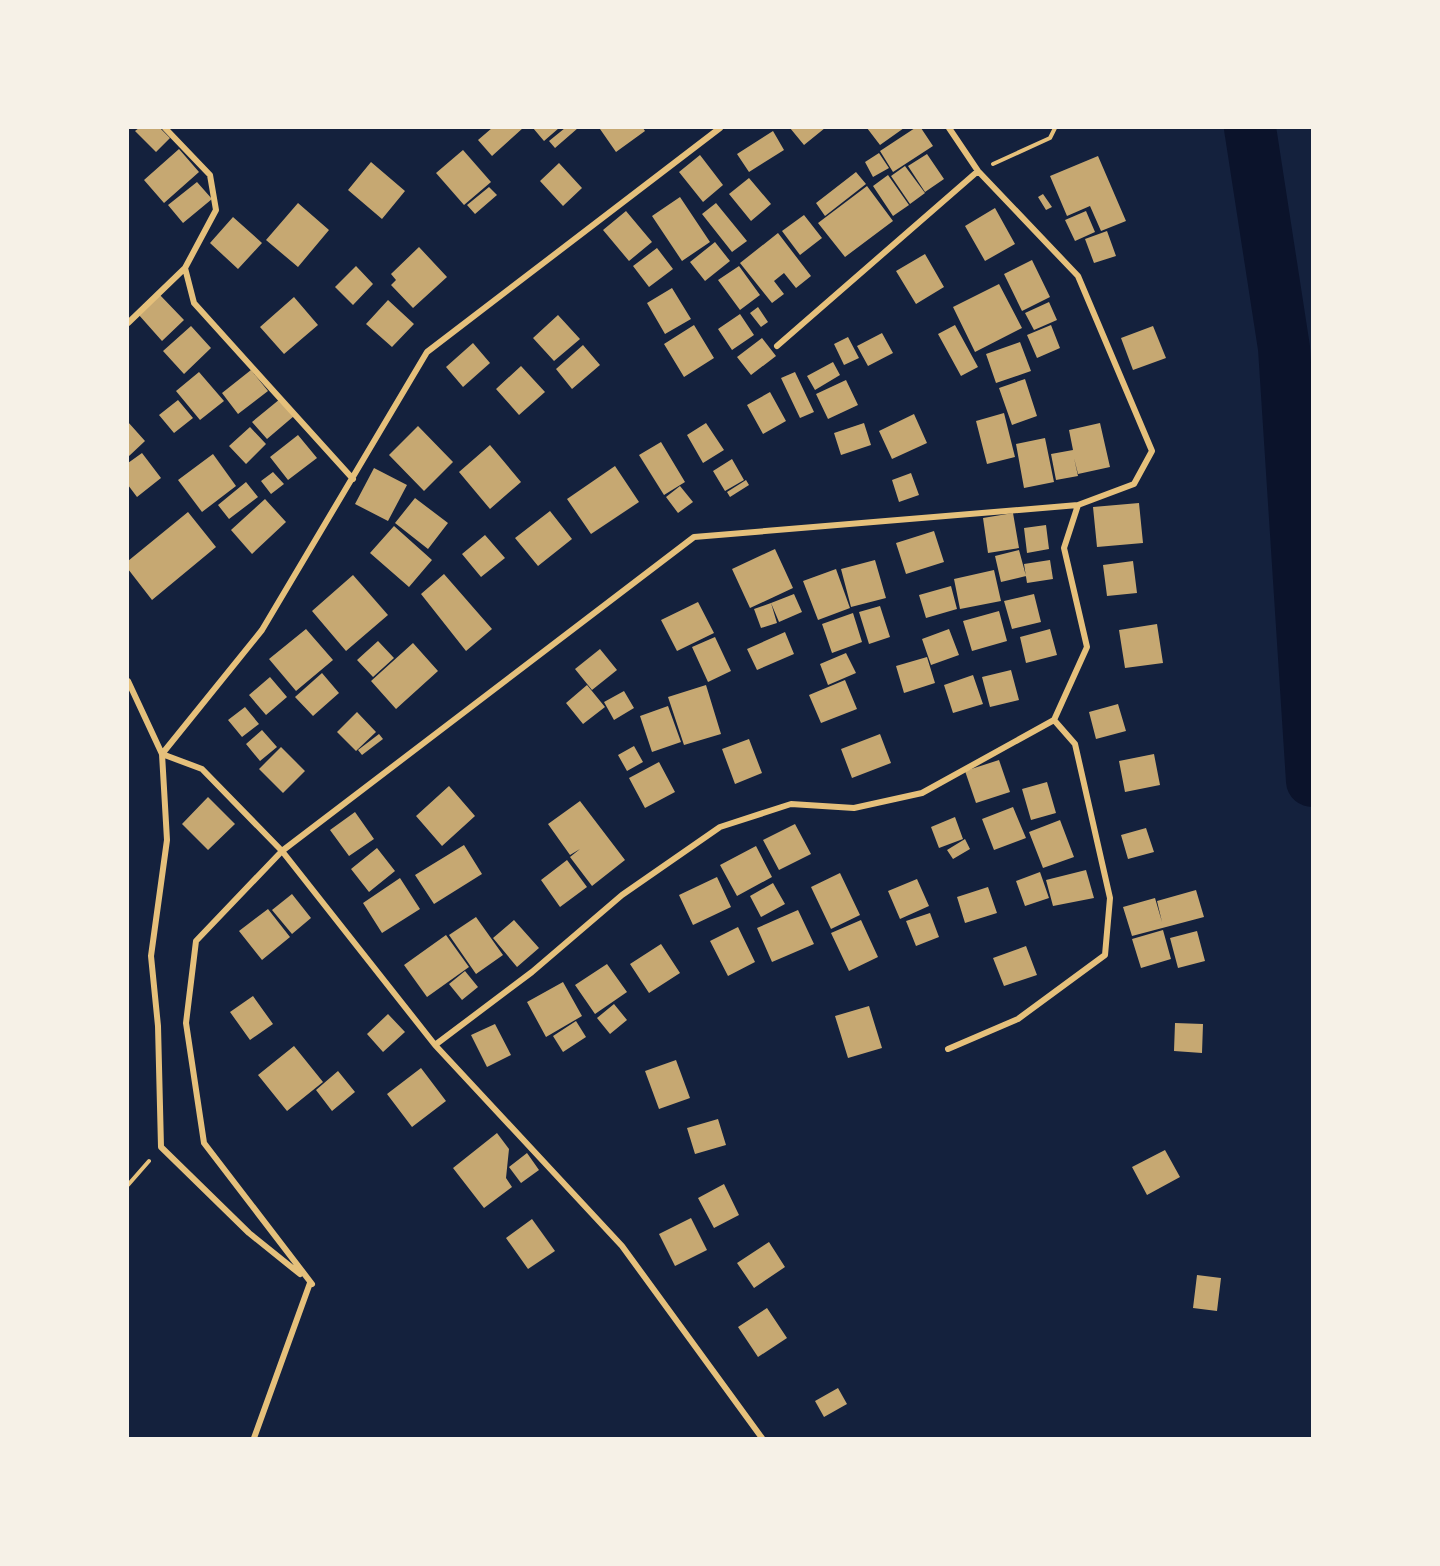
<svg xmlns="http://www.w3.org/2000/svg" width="1440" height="1566" font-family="'Asap Condensed',sans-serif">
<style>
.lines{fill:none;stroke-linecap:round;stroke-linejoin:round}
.river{stroke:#0b132b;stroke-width:52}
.building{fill:#c6a872}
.path{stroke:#e5c07b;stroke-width:4}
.minor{stroke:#e5c07b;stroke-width:6}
</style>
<rect width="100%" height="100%" fill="#14213d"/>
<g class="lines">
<path class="river" d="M1250,128l34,220 28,433"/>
</g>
<path class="building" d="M139,128h21l10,10 -14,14 -21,-21z
M492,128h31l-31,28 -14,-16z
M533,128h26l-15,13z
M565,128h13l-23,20 -6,-7z
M602,128h41l2,3 -29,21 -16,-23z
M790,128h35l-21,17z
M867,128h37l-24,17z
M915,128h6l12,18 -40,26 -13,-21z
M773,131l11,19 -35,22 -12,-18z
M179,149l20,23 -35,31 -20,-23z
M463,150l28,32 -27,23 -28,-32z
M879,153l10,15 -16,9 -8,-15z
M927,154l17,25 -19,13 -17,-26z
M700,155l23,30 -20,17 -24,-30z
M1098,156l28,65 -25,10 -11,-25 -23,10 -17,-40z
M371,162l34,29 -23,28 -34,-29z
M559,163l23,25 -19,18 -23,-25z
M905,166l20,27 -15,11 -19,-28z
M856,172l10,12 -41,32 -9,-13z
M888,175l21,30 -16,11 -20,-30z
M749,178l22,26 -20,17 -22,-27z
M197,182l15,17 -29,24 -15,-18z
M867,186l26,35 -48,36 -27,-34z
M489,187l8,8 -22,19 -8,-9z
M1043,194l9,13 -6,3 -8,-13z
M680,197l30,45 -28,19 -30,-45z
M298,203l31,27 -31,37 -32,-27z
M716,203l31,38 -15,11 -30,-38z
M995,208l20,36 -30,17 -20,-35z
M626,211l26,31 -23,19 -26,-31z
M1086,211l9,21 -20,9 -10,-21z
M804,215l18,23 -22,17 -18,-24z
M233,217l29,26 -24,26 -28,-26z
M1107,231l9,25 -22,7 -9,-24z
M778,233l33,43 -15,12 -12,-15 -10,8 10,13 -12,9 -32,-40z
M715,242l15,19 -25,20 -15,-19z
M419,247l28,30 -34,31 -22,-23 5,-5 -5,-6z
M657,248l16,21 -24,18 -16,-21z
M925,254l19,33 -28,17 -20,-33z
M1032,260l18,37 -28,14 -18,-37z
M356,266l17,18 -20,21 -18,-18z
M739,266l21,29 -20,15 -22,-30z
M999,284l23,44 -47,24 -22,-45z
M672,288l19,31 -26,15 -18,-31z
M159,294l25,26 -22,21 -24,-27z
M294,297l24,28 -34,29 -24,-27z
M388,300l26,24 -22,23 -26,-23z
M1049,302l8,18 -23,10 -9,-17z
M758,307l10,15 -7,5 -11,-14z
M740,314l14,21 -22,15 -14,-21z
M558,315l22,24 -26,22 -21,-23z
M694,325l20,33 -30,19 -20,-33z
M955,325l23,42 -17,9 -23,-42z
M1051,325l9,23 -23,10 -10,-23z
M191,326l20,22 -27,26 -21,-23z
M1153,326l13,32 -33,12 -12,-32z
M882,333l11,20 -25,13 -11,-20z
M848,337l11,21 -15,7 -10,-21z
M762,338l14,18 -25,19 -14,-18z
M1020,342l11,29 -35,12 -10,-29z
M473,343l17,20 -27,24 -17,-20z
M583,345l17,20 -28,24 -16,-20z
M833,362l7,13 -25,15 -8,-14z
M521,366l24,26 -26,23 -23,-26z
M251,370l17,21 -30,23 -16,-21z
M199,372l25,29 -24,19 -24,-29z
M795,372l19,40 -14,6 -19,-40z
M1025,379l12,37 -25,9 -13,-37z
M846,380l12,25 -30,14 -12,-25z
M770,392l16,29 -23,13 -16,-29z
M280,399l14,17 -27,23 -15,-17z
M178,400l15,18 -19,15 -15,-18z
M1004,413l11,44 -28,7 -11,-43z
M914,414l13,29 -35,16 -13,-28z
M128,422l17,19 -17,16z
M706,423l18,27 -21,13 -16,-28z
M864,423l7,22 -30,10 -7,-22z
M1100,423l10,44 -32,7 -4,-16 4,18 -22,4 -5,-26 22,-4 -4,-20z
M418,426l35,36 -29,29 -35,-36z
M250,427l16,17 -20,20 -17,-18z
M298,435l19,23 -29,22 -18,-23z
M1045,438l9,44 -30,6 -8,-44z
M661,442l24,40 -21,13 -25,-40z
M490,445l31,37 -31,27 -31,-37z
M142,453l19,25 -24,19 -9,-12v-22z
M213,454l23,32 -34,26 -24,-32z
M732,459l12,21 -19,11 -12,-20z
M615,466l24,36 -48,32 -24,-35z
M374,468l33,17 -19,36 -33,-17z
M273,472l11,12 -13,10 -10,-13z
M911,473l8,22 -20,7 -7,-22z
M746,480l3,5 -19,12 -3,-5z
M246,482l12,15 -29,22 -11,-14z
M680,486l13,16 -15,11 -12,-16z
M415,498l33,25 -20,26 -33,-26z
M265,499l21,23 -34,32 -21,-24z
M1139,503l4,40 -46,4 -4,-40z
M550,511l22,28 -34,27 -23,-28z
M188,512l28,35 -64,53 -24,-31v-8z
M1013,513l6,35 -31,5 -5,-35z
M1046,525l3,24 -22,4 -3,-25z
M394,526l38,34 -23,27 -39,-34z
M934,531l10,31 -38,12 -10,-31z
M485,535l20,23 -24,19 -19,-23z
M775,549l18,39 -43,20 -18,-39z
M1019,550l7,26 -25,6 -6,-26z
M875,560l11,38 -35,9 -10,-38z
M1050,560l3,19 -26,4 -3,-19z
M1133,561l4,32 -30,3 -4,-31z
M836,569l14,39 -32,12 -15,-39z
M994,570l7,31 -41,8 -6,-30z
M444,574l48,55 -26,22 -45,-57z
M353,575l35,40 -42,36 -34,-40z
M951,586l6,23 -31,9 -7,-23z
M794,594l8,18 -23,10 -8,-19z
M1034,594l7,28 -29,7 -8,-28z
M698,602l16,31 -37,18 -16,-31z
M771,603l6,20 -16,5 -7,-19z
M880,606l10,31 -21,7 -10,-32z
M999,611l8,30 -35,10 -9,-30z
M853,613l9,29 -30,11 -10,-29z
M1157,624l6,39 -38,5 -6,-38z
M306,629l27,31 -37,31 -27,-32z
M949,629l10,26 -28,10 -9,-26z
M1050,629l7,26 -31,8 -6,-26z
M785,632l9,22 -37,16 -10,-21z
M715,637l16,34 -23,11 -16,-35z
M378,641l16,17 -21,19 -16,-17z
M413,643l25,28 -42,38 -25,-28z
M600,649l17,21 -25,20 -17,-21z
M846,653l10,20 -28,12 -8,-21z
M927,657l8,26 -31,10 -8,-27z
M1011,670l8,30 -29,7 -8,-30z
M322,673l17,20 -26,23 -18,-19z
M973,675l10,29 -30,9 -9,-28z
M270,677l17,20 -21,18 -17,-20z
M845,680l12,29 -36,14 -12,-28z
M587,685l18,22 -22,17 -17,-21z
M706,685l15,49 -37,11 -16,-48z
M624,691l10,17 -20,12 -10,-18z
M1118,704l8,27 -30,8 -7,-27z
M668,706l13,36 -29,10 -12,-36z
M245,707l14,17 -17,13 -14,-17z
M357,712l19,20 -20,19 -19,-19z
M262,730l15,17 -17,14 -14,-17z
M379,734l4,5 -21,16 -4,-5z
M880,734l11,29 -39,15 -11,-29z
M749,739l13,34 -27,11 -13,-35z
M634,746l9,16 -16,9 -9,-16z
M281,747l24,24 -22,22 -24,-24z
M1154,754l6,31 -35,7 -6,-31z
M999,760l11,32 -34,11 -11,-32z
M659,762l16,30 -30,16 -16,-30z
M1047,782l9,31 -25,7 -9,-31z
M449,786l26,30 -33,30 -26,-30z
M208,797l27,27 -27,26 -26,-26z
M580,801l45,59 -33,26 -22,-29 10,-8 -10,6 -22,-31z
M1013,807l13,31 -32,12 -12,-31z
M355,812l19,27 -25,17 -19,-26z
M955,817l8,22 -24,9 -8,-21z
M1060,820l14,37 -31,11 -14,-36z
M795,824l16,30 -32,16 -16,-30z
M1146,828l8,24 -26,7 -7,-24z
M965,839l5,10 -17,10 -6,-9z
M464,845l18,29 -48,30 -19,-29z
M756,846l16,31 -35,19 -17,-31z
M377,848l18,23 -26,21 -18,-23z
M567,860l20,27 -27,20 -19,-27z
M1086,870l8,28 -41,8 -7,-26z
M1040,872l9,26 -24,8 -9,-25z
M840,873l20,42 -29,14 -20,-42z
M717,877l14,30 -38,18 -14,-30z
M400,878l20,31 -38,24 -19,-30z
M917,879l12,27 -29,13 -12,-28z
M773,883l12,21 -24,13 -11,-21z
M988,887l9,26 -32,10 -8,-26z
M1196,890l8,27 -72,19 -9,-29 32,-9 7,24 -5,-21z
M292,894l19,24 -19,16 -20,-24z
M268,909l22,28 -28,23 -23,-29z
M798,910l16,34 -42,18 -15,-34z
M930,913l9,24 -23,9 -10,-25z
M476,917l27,38 -27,19 -27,-39z
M514,920l25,28 -22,19 -24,-29z
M861,920l17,37 -29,14 -18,-38z
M738,927l17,35 -27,14 -18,-35z
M1163,930l8,29 -30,9 -9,-29z
M1197,931l8,30 -27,7 -8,-30z
M446,935l23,32 -42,30 -23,-32z
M661,944l19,29 -31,20 -19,-29z
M1026,946l11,29 -33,11 -11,-28z
M607,964l20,28 -32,22 -20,-29z
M465,971l13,16 -16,13 -13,-16z
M563,982l19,34 -36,21 -19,-35z
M253,996l20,28 -23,16 -20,-28z
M614,1004l13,16 -17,14 -13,-16z
M869,1006l13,42 -34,10 -13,-42z
M388,1014l17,18 -22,20 -16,-18z
M576,1021l10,16 -23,15 -10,-16z
M1175,1023l28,1 -1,29 -28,-2z
M495,1024l16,31 -24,12 -16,-32z
M294,1046l29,36 -36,29 -29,-36z
M676,1060l14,38 -31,11 -14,-38z
M421,1068l25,33 -34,26 -25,-33z
M338,1071l17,21 -23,19 -16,-21z
M718,1119l8,26 -31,9 -8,-26z
M497,1133l12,16 -3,29 6,9 -28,21 -31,-40z
M1165,1150l15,27 -33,18 -15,-28z
M527,1153l12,17 -18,13 -12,-16z
M724,1184l15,31 -25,13 -16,-30z
M691,1218l16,32 -32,16 -16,-32z
M532,1219l23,32 -27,18 -22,-31z
M769,1242l16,25 -31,21 -17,-25z
M1197,1275l24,3 -4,33 -24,-3z
M767,1308l20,30 -29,19 -20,-30z
M838,1388l9,16 -23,13 -9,-16z"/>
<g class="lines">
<path class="path" d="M993,164l57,-26 5,-10
M128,1185l21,-24"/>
<path class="minor" d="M165,128l45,47 6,35 -31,58 9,35 159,176
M720,128l-293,224 -165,278 -100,124 40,15 80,82 153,194 187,201 140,192
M128,323l57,-55
M777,346l201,-175
M128,681l34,73 5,86 -16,116 7,70 3,121 88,86 51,41
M435,1045l97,-73 90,-77 98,-68 71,-23 63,4 68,-15 132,-73 33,-73 -23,-99 14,-43
M948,1049l70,-30 87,-64 5,-57 -35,-154 -21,-24
M312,1284l-108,-141 -18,-120 10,-82 86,-90 412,-314 384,-32 56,-21 18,-33 -74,-175 -100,-105 -29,-43
M254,1438l56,-155"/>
</g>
<rect width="1440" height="1566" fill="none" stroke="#f6f1e7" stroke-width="258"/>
</svg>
